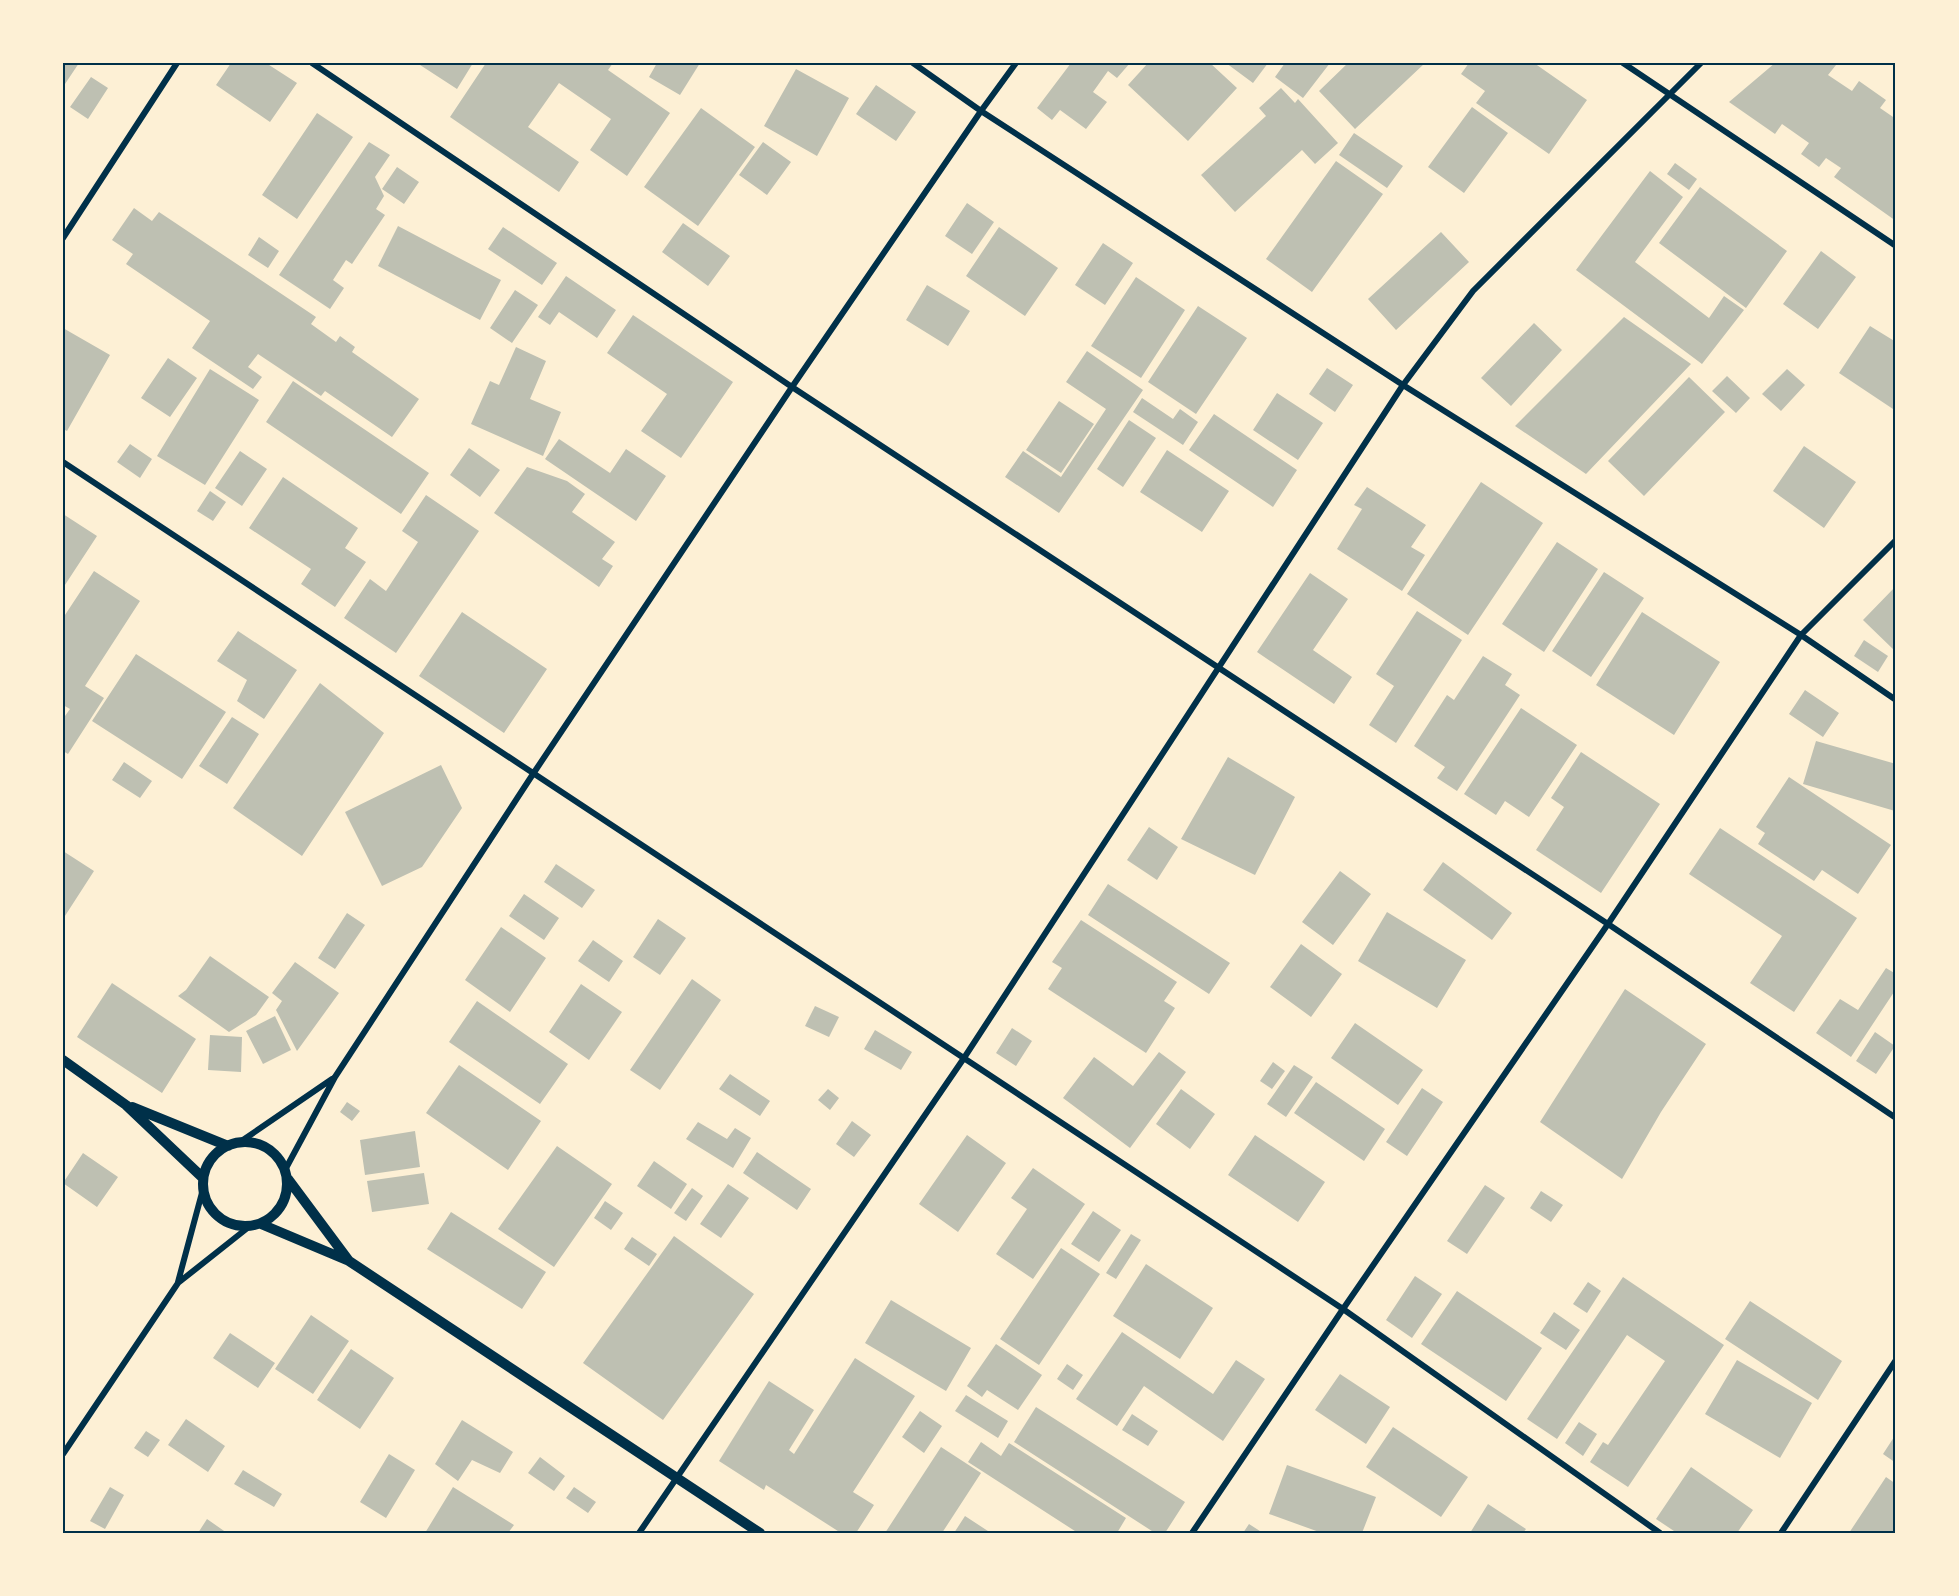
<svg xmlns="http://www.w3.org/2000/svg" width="1959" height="1596" font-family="Mulish,sans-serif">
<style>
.building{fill:#bec0b2}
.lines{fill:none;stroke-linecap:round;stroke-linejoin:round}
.minor{stroke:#003049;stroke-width:6}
.tertiary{stroke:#003049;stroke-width:10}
.neatline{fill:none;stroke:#003049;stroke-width:2}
</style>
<rect width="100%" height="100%" fill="#fdf0d5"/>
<path class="building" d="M63,63h16l-16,24z
M231,63h35l31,20 -27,39 -54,-37z
M417,63h56l-16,26z
M486,63h127l-5,7 62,43 -43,63 -37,-26 21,-31 -52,-36 -31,44 51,35 -20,30 -109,-75z
M657,63h43l-20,32 -31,-18z
M1071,63h59l-13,15 -9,-7 -15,21 14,10 -21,27 -26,-19 -8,10 -15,-12z
M1148,63h62l27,25 -49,53 -60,-56z
M1226,63h42l-15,20z
M1285,63h45l-27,35 -28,-21z
M1348,63h77l-70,66 -36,-38z
M1469,63h65l53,37 -38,54 -73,-51 9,-12 -24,-17z
M1775,63h59l2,2 -8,10 24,16 7,-10 27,19 -6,8 16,11v102l-62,-44 7,-9 -15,-10 -7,9 -18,-13 8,-11 -27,-19 -7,10 -46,-32z
M796,69l53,29 -32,58 -53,-30z
M91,77l17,11 -20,31 -18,-12z
M876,85l40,27 -20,29 -40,-27z
M1281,88l14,15 3,-4 40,44 -23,21 -13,-14 -67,62 -34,-37 65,-59 -7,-8z
M1472,107l36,26 -44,60 -36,-26z
M701,108l54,39 -57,79 -54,-39z
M317,113l36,24 -56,82 -35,-24z
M1354,133l49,33 -16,22 -48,-33z
M369,142l21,13 -15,22 9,19 -8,13 9,6 -33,49 -6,-4 -13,20 11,8 -14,21 -51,-34z
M763,142l28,20 -24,33 -28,-20z
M1336,161l47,33 -71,98 -46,-33z
M1675,163l22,16 -8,11 -22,-16z
M397,167l22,15 -15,22 -22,-15z
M1650,171l33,26 -48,65 74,56 15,-22 20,14 -42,54 -126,-94z
M1700,187l87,64 -41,57 -87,-65z
M967,203l27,19 -22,32 -27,-18z
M134,208l18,13 7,-9 157,105 -5,7 25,18 4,-6 15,11 -3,5 67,47 -27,38 -67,-46 -4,5 -63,-42 -10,13 14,10 -9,12 -61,-41 18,-27 -84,-57 7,-10 -21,-14z
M683,223l47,33 -22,30 -46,-34z
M398,226l103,54 -21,40 -102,-54z
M503,227l54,36 -15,22 -54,-36z
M999,227l59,41 -33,48 -59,-40z
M1441,232l28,30 -73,68 -28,-31z
M259,237l20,14 -11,17 -20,-13z
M1103,243l30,20 -28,42 -30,-20z
M1821,251l35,26 -38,52 -35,-25z
M566,276l50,34 -19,28 -38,-26 -9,13 -12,-8z
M1136,277l49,33 -44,68 -50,-32z
M927,285l43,26 -22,35 -42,-26z
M515,290l23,15 -26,38 -22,-15z
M1198,306l49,32 -51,76 -48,-32z
M633,315l100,67 -52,76 -40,-27 26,-37 -60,-41z
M1624,317l67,47 -105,110 -71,-48z
M1534,323l28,27 -51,56 -30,-28z
M1870,326l26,16v69l-57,-38z
M63,328l47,27 -43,76 -4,-2z
M516,347l30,14 -16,38 31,13 -18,44 -72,-32 19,-43 9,4z
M1087,351l56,39 -84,123 -54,-36 18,-26 38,26 45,-68 -40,-27z
M168,358l29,20 -27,39 -29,-19z
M1327,368l26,17 -18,27 -26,-18z
M210,369l49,31 -54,85 -48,-29z
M1787,369l18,16 -24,26 -19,-17z
M1727,376l23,22 -14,15 -24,-22z
M1689,377l36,35 -81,84 -36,-35z
M293,381l136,92 -28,41 -135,-92z
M1277,393l46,30 -25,37 -45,-30z
M1142,398l31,21 7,-10 18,13 -15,23 -50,-33z
M1059,401l35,23 -33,49 -35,-23z
M1214,414l83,56 -24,37 -84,-57z
M1129,420l27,18 -33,49 -26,-18z
M559,439l51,34 16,-24 40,27 -30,45 -91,-62z
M130,444l22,15 -12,19 -23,-16z
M1804,446l52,36 -32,46 -51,-37z
M469,448l31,22 -20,27 -30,-22z
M1167,450l62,41 -27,41 -62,-40z
M240,451l27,18 -25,37 -27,-18z
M527,467l40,14 18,13 -13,18 43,30 -13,17 11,7 -14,21 -105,-74z
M283,477l75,51 -13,20 21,14 -31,45 -34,-23 10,-15 -62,-41z
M1481,482l62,41 -75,112 -61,-41z
M1367,487l59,38 -15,22 14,8 -23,36 -65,-42 25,-40 -8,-4z
M210,491l16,11 -13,19 -16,-10z
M426,495l53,36 -83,122 -52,-35 26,-39 16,12 32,-49 -16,-11z
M63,514l34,22 -34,52z
M1557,542l41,27 -54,83 -42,-28z
M94,571l46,30 -55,85 19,12 -36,56 -5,-3v-36l2,1 5,-7 -7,-4v-87z
M1604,572l40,26 -53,79 -39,-26z
M1310,573l38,26 -35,51 39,27 -18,27 -77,-52z
M1896,586v66l-33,-32z
M1417,611l45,29 -66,103 -27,-18 25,-39 -18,-12z
M462,612l85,57 -43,64 -85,-57z
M1642,612l78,50 -46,73 -78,-50z
M238,631l59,39 -33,49 -27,-18 10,-21 -30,-19z
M1864,640l24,16 -10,16 -24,-16z
M136,654l90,58 -44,67 -90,-58z
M1483,656l29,18 -7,11 15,10 -63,96 -20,-13 8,-11 -31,-21 33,-51 7,5z
M320,683l64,50 -82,123 -69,-48z
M1805,690l34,23 -16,24 -34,-23z
M1521,708l56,37 -48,72 -24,-16 -9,14 -32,-21z
M232,717l27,17 -32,50 -28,-18z
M1816,741l80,23 -1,47 -92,-27z
M1581,752l79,52 -59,89 -65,-43 28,-43 -13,-9z
M1228,757l67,40 -40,78 -74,-36z
M124,762l28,19 -12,17 -28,-18z
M441,765l21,43 -40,59 -40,19 -37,-74z
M1789,777l102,68 -33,49 -36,-24 -8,11 -56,-37 7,-11 -9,-6z
M1149,827l29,20 -21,33 -30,-20z
M1720,828l137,90 -63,94 -44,-29 32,-47 -93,-62z
M63,851l31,20 -31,48z
M1443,862l69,51 -20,27 -69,-50z
M556,864l39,26 -13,18 -38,-26z
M1340,871l31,23 -38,51 -31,-23z
M1108,884l122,79 -21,31 -121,-79z
M524,894l35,24 -15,22 -35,-24z
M1387,912l79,48 -29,48 -79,-47z
M347,913l18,12 -30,44 -17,-11z
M658,919l28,19 -26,37 -27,-18z
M1081,920l96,62 -13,19 11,7 -29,45 -98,-64 14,-21 -10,-6z
M501,927l45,31 -36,54 -45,-32z
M593,940l30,21 -14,21 -31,-21z
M1301,944l41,30 -31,43 -41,-30z
M210,956l59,41 -13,18 -27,17 -51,-36 8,-6z
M295,962l44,31 -42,58 -21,-41 6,-9 -10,-8z
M1886,968l10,6v15l-45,68 -35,-24 24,-34 18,11z
M692,979l29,21 -61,90 -30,-20z
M112,983l84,56 -34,54 -85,-56z
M581,984l41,28 -33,48 -40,-28z
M1625,989l81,55 -45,68 -39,67 -82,-57z
M477,1001l91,63 -28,40 -91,-62z
M815,1006l24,11 -10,20 -24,-11z
M275,1016l16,34 -28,14 -17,-33z
M1355,1023l68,47 -25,35 -67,-47z
M1012,1028l20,13 -16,25 -20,-13z
M875,1030l37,22 -11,18 -37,-21z
M1875,1032l20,14 -19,28 -20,-13z
M210,1035l32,2 -1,35 -33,-2z
M1159,1052l27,20 -56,76 -67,-50 31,-41 39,29z
M1273,1062l12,9 -13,18 -12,-8z
M459,1065l82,56 -33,49 -82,-57z
M1294,1065l19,12 -27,40 -19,-13z
M730,1074l40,27 -10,15 -41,-27z
M1316,1082l69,47 -21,32 -70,-48z
M1422,1088l21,14 -36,54 -21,-14z
M828,1089l11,9 -9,12 -12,-10z
M1181,1089l34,25 -25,35 -34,-25z
M347,1102l13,9 -8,10 -12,-9z
M852,1121l19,14 -17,22 -18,-13z
M698,1122l29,17 8,-11 16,10 -18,30 -47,-29z
M415,1131l5,36 -55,8 -5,-35z
M967,1135l39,28 -48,69 -39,-28z
M1255,1135l70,47 -27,40 -70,-47z
M557,1146l55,38 -58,83 -56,-38z
M757,1152l54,37 -14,21 -54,-37z
M83,1153l35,24 -21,30 -34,-24z
M654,1161l33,23 -16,25 -34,-23z
M1033,1168l52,36 -52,75 -37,-25 31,-45 -16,-11z
M424,1173l5,31 -57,8 -5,-31z
M728,1184l21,14 -28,40 -21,-14z
M1485,1185l20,13 -38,56 -20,-13z
M692,1188l11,8 -17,25 -12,-8z
M1541,1191l22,14 -12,17 -21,-14z
M605,1201l18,12 -12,17 -17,-12z
M1093,1211l28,19 -22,32 -28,-18z
M451,1212l95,60 -24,37 -95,-60z
M1131,1234l10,6 -25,39 -10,-6z
M674,1236l80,58 -91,126 -80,-57z
M632,1237l25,17 -8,12 -25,-17z
M1061,1248l39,26 -61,91 -39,-26z
M1146,1264l67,44 -33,51 -67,-43z
M1415,1276l27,18 -30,44 -26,-18z
M1623,1277l101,68 -96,142 -38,-25 13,-20 5,3 57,-84 -38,-26 -70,104 -30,-20z
M1588,1282l13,9 -14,22 -14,-9z
M1457,1291l85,57 -36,53 -85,-57z
M891,1300l80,48 -25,43 -81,-48z
M1750,1301l92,60 -24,39 -93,-61z
M1554,1312l26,18 -14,20 -26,-17z
M311,1315l38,26 -36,53 -38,-25z
M1122,1332l91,62 23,-34 29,19 -42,62 -79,-55 -27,40 -41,-27z
M230,1333l45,30 -17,25 -45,-30z
M996,1344l46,31 -24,35 -31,-20 -5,7 -15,-11z
M351,1349l43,29 -34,51 -43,-29z
M855,1358l60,38 -62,96 21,13 -18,28h-15l-75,-48 -2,5 -45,-29 50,-80 45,29 -25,40 5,4z
M1737,1360l75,43 -32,55 -75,-44z
M1067,1364l16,11 -10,15 -16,-11z
M1340,1374l50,33 -24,37 -51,-34z
M966,1395l42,26 -10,17 -43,-27z
M1036,1407l149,95 -20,31h-10l-141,-91z
M920,1411l22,15 -18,27 -22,-16z
M1132,1414l26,17 -10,15 -26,-16z
M186,1419l39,27 -17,26 -40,-27z
M462,1420l51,32 -13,21 -28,-13 -14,21 -23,-17z
M1579,1422l18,12 -14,22 -18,-13z
M1393,1427l75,50 -27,40 -75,-50z
M146,1431l14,9 -12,17 -14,-9z
M1896,1434v29l-13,-9z
M981,1442l20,14 8,-13 117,75 -9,15h-39l-110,-71z
M941,1447l40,26 -39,60h-57z
M389,1454l26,16 -29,48 -26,-16z
M540,1457l25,19 -11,15 -26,-18z
M1287,1465l89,32 -14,36h-40l-53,-19z
M1691,1467l62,43 -16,23h-60l-21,-14z
M243,1470l39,24 -8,13 -40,-23z
M1886,1477l10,7v49h-47z
M110,1487l14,8 -19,34 -15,-8z
M453,1487l61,38 -6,8h-83z
M574,1487l22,15 -8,11 -22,-15z
M1488,1504l38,25 -3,4h-53z
M965,1516l26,17h-37z
M207,1519l20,14h-29z
M1249,1524l14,9h-20z"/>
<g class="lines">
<path class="minor" d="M312,63l480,324 816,537 288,194
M913,63l68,48 422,274 398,250 95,65
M1623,63l273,183
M63,238l114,-175
M63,462l1280,847 317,224
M240,1142l92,-63
M285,1170l50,-93 198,-303 259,-387 189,-276 35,-48
M178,1282l25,-93
M63,1454l115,-171 72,-57
M639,1533l325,-475 439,-673 70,-94 228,-228
M1192,1533l151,-224 265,-385 193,-289 95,-95
M1781,1533l115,-173"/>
<path class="tertiary" d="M63,1060l63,45 77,73
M132,1107l96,39
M203 1184a42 42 0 1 1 84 0a42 42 0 1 1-84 0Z
M288,1179l61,82
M261,1224l88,37 411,272"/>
</g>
<rect width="1959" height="1596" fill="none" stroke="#fdf0d5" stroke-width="129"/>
<rect x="64" y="64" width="1830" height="1468" class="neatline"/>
</svg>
